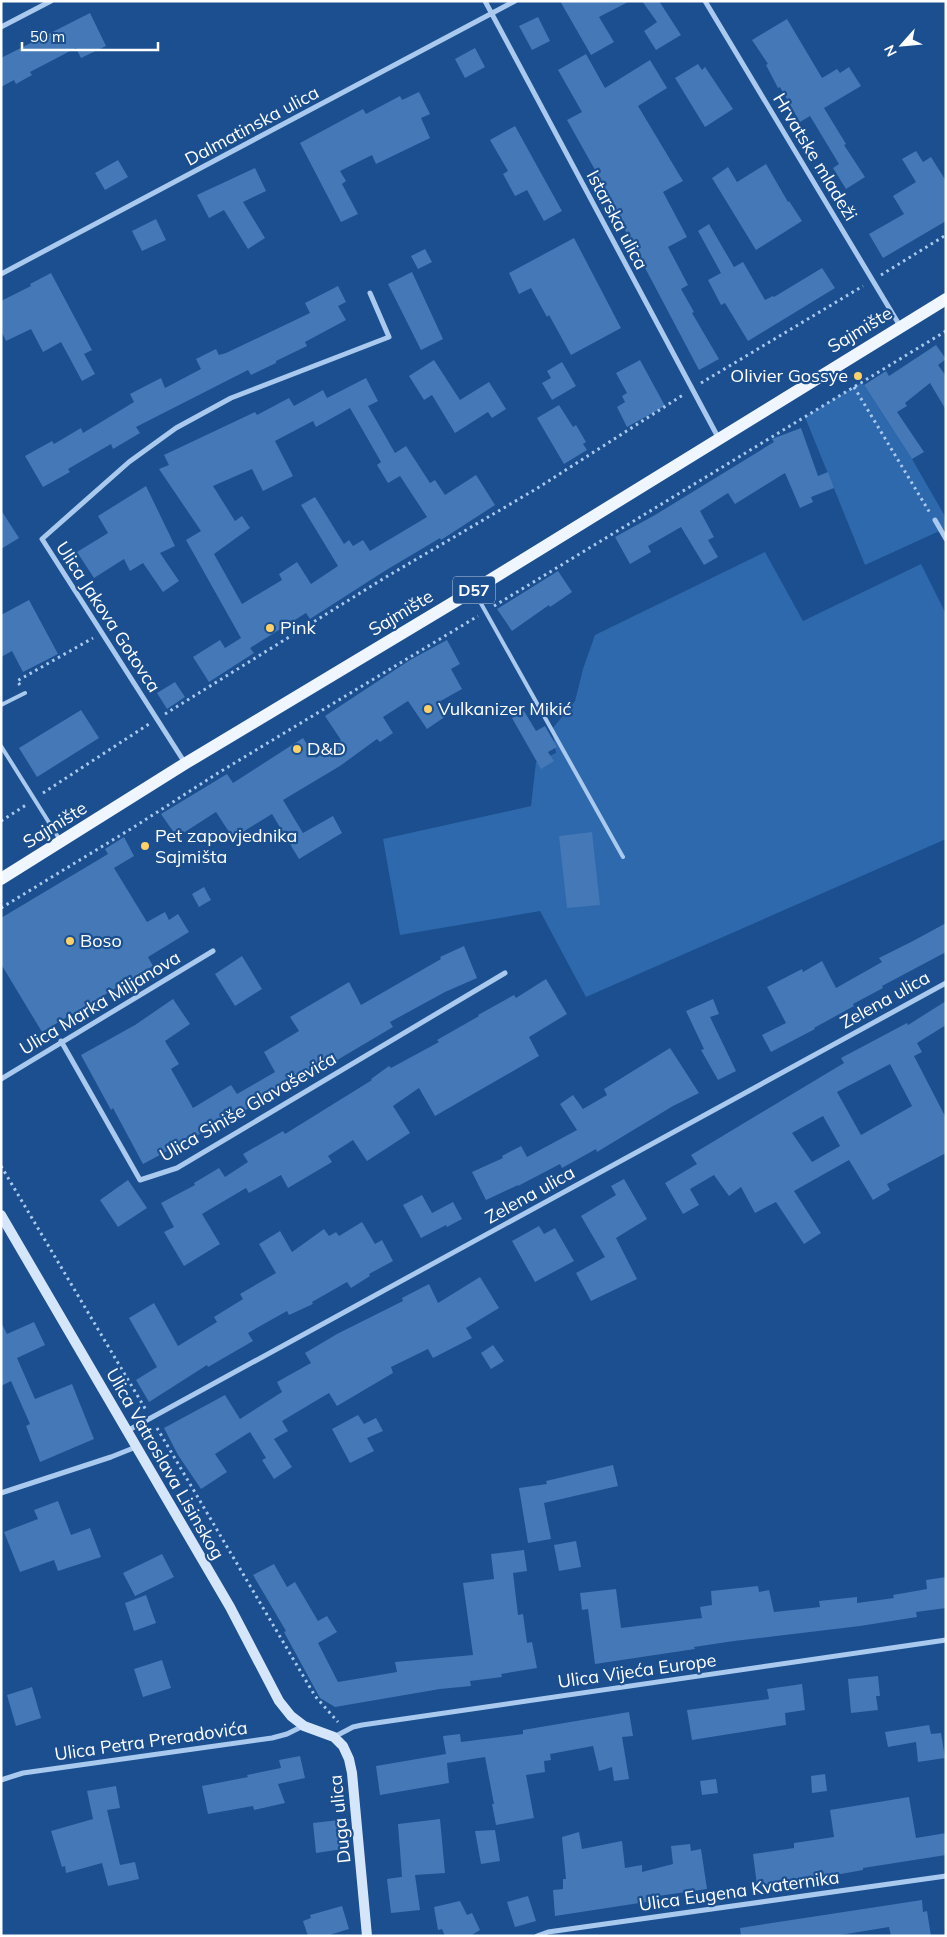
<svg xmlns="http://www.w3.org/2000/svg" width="947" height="1937" font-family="Mulish,sans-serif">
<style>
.green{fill:#2e69ad}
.building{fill:#4478b7;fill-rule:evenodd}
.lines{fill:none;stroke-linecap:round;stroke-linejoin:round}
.path{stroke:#a9c9ee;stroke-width:3;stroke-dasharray:2.5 4;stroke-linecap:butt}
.lane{stroke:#a9c9ee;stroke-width:4}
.street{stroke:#a9c9ee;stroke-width:5}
.secondary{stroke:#d6e6fa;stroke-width:10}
.primary{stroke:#f0f6ff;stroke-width:12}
.poi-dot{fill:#ffd166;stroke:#1b4f8f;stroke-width:2}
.labels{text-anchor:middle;stroke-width:4.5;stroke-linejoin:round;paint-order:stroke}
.shield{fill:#1b4f8f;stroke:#bbcadd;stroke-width:1}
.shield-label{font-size:16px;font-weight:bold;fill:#fff}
.street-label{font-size:18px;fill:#fff;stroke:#1b4f8f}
.poi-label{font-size:18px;fill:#fff;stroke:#1b4f8f;text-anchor:start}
</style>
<rect width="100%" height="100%" fill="#1b4f8f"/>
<path class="green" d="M862,382l50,77 34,59v10l-81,37 -60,-148z
M765,552l38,69 118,-57 25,50v225l-360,158 -46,-86 -140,24 -17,-96 148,-33 5,-44 20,-9 -4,-24 23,-28 8,-32 12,-34z"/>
<path class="building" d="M560,1h70l-31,16 15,25 -23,13z
M642,1h17l22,34 -25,15 -12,-19 13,-9z
M90,13l16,33 -25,12 -5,-10 -46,24 2,3 -16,9 -2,-4 -13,7v-29z
M538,17l12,24 -18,9 -13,-24z
M787,19l35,59 15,-9 3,4 9,-6 12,19 -37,22 22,36 -2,1 21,32 -19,12 -13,-21 6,-4 -29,-48 -10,6 -20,-35 -2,1 -12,-23 2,-1 -16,-24z
M475,48l10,19 -20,11 -10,-19z
M586,54l19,34 45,-28 17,28 -29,18 45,75 -20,11 24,45 -19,10 20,38 -7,4 13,23 -2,1 27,46 -20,11 -84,-159 -9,-17 2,-1 -41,-73 15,-8 -24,-42z
M698,64l4,6 3,-3 28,42 -28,18 -30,-49z
M419,92l11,22 -9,4 9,20 -54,26 -4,-9 -32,16 6,10 -4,3 16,30 -17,8 -41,-79 63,-34 3,5 34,-18 2,4z
M515,126l47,85 -18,10 -17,-31 -12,6 -12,-22 5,-3 -18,-31z
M916,151l7,11 8,-5 15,24v40l-63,37 -14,-24 35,-20 -11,-18 23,-14 -14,-23z
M118,160l10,17 -23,13 -10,-17z
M766,164l22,38 1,-1 13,20 -46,29 -44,-72 16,-11 9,15z
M255,168l11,23 -23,11 22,36 -17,11 -24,-39 -15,8 -12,-23z
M156,219l10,21 -24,11 -10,-20z
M709,224l25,43 9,-5 22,38 8,-4 1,1 48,-29 13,20 -87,53 -23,-38 -4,2 -13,-25 13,-7 -23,-42z
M574,238l47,90 -50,27 -22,-40 -2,2 -16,-29 -12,6 -10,-21z
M425,249l7,13 -14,7 -7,-13z
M412,272l31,67 -22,11 -33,-66z
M51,273l41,77 -8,4 11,20 -13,7 -21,-39 -18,10 -12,-23 -25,12 -5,-11v-29l30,-15 -1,-2z
M338,286l8,16 -8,4 8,14 -41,22 2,4 -31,15v2l-25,12 -3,-5 -112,57 4,6 -27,16 -2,-5 -43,25 2,3 -27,15 -18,-31 27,-15 2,3 27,-16 2,5 51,-31 -4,-8 31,-16 4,10 36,-19 -5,-10 20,-10 3,6 7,-2 84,-40 -5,-10z
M936,345l10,14 -8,6 8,11v34l-16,-27 -25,20 2,3 -10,6 27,40 -12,7 -48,-74 22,-14 3,5z
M434,360l26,40 29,-18 17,27 -14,9 -4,-6 -33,21 -23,-38 -8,5 -15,-24z
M640,360l25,46 -38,21 -10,-20 8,-5 -3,-6 5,-3 -11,-20z
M562,362l14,24 -24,14 -10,-17 9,-5 -4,-7z
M366,378l12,23 -10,5 27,47 11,-7 24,37 5,-3 10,15 31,-20 19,30 -54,35 -1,-2 -57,34 -73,47 -4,-6 -56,35 4,5 -45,29 -16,-25 27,-17 5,8 16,-10 -55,-98 15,-9 -42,-62 10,-4 -5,-10 91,-43 2,3 32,-17 5,8 29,-16 4,8zM350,408l31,54 -4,3 11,18 12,-7 27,41 -57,34 -7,-11 -10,6 -4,-6 -5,4 -29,-47 -14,8 37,61 -27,18 -14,-22 -18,12 3,6 -40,24 -28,-50 36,-26 -8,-12 -7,5 -22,-35 39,-17 11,22 30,-15 -18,-35 38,-20 3,6z
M559,405l14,22 3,-2 10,17 -3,2 4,6 -23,14 -27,-46z
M801,428l17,48 10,-4 6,16 -23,9 2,5 -13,6 -15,-35 -50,31 -7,-11 -28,18 14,26 -6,3 10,17 -14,8 -23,-38 -33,19 3,6 -21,12 -15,-27 40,-22 119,-73 -2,-3z
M146,486l29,60 -15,7 19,28 -16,11 -20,-29 -13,8 -6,-12 -30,19 -17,-26 31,-19 -10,-17z
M1,510l18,28 -18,11z
M558,571l14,21 -19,13 -3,2 -1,-2 -37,26 -15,-22z
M29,600l29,54 -35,18 -11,-21 -11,6v-42z
M447,640l13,24 -9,5 11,20 -25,14 9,13 -19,13 -19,-28 -25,16 10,16 -13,9 -3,-3 -37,27 -57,34 20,33 30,-17 9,17 -43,26 -27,-45 -39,24 -17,-26 -39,25 -16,-23 66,-40 6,9 70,-45 13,20 25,-18 -16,-24 85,-56z
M175,682l10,15 -18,12 -10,-16z
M81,710l18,28 -62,39 -18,-29z
M524,711l12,20 9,-5 12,21 -9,5 6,9 -13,8 -29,-51z
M592,832l8,73 -33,3 -8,-72z
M124,837l10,19 -20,12 33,54 18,-10 4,8 9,-6 11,18 -41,25 5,9 -111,66 -41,-68v-46l107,-64 -3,-5z
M204,887l7,13 -12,7 -7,-13z
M946,923v29l-64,34 1,2 -30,16 1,2 -40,22 1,1 -44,23 -9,-17 24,-12 -19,-36 35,-18 1,3 19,-11 14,27 46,-26 -3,-4 34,-17z
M464,946l13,32 -32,14 -55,30 3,5 -71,42 -2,-5 -95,59 -1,-2 -81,43 -30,-56 -2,2 -30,-55 54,-30 38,-26 17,25 -25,17 14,23 -8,5 22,39 38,-23 6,9 38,-22 -11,-20 35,-21 -9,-14 59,-35 12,23 80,-46 -1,-2z
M242,956l20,33 -27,17 -20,-32z
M546,979l21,35 -38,23 10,19 -104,60 -16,-28 -26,18 17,27 -43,28 -14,-21 -25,16 4,6 -44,26 -7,-13 -32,18 -3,-5 -44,26 18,30 -36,22 -20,-34 10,-5 -13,-24 34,-18 -1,-2 25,-15 6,9 23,-15 -5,-8 40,-23 2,3 87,-54 -1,-1 18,-13 2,2 48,-26 -2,-2 42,-24 -1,-1 36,-20 2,3z
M713,999l6,15 -9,3 26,54 -18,9 -17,-30 3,-1 -18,-38z
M946,1001v24l-29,18 5,9 -8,4 32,62v35l-59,31 3,6 -17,10 -24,-40 -55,31 27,42 -17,11 -28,-42 -21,11 -14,-26 -12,9 -15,-21 -24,14 9,16 -16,9 -18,-31 32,-19 -6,-9 153,-92 -3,-5 66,-35 1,2zM890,1064l22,42 -51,29 -24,-43zM823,1116l17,30 -28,16 -20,-29z
M670,1048l29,45 -26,13 -76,46 -1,-3 -34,19 -2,-4 -42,22v-1l-32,15 -14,-28 31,-14 -1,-2 19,-10 6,11 50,-27 -17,-26 13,-9 10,14 24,-14 -3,-6z
M624,1179l23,40 -31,19 21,41 -46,22 -15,-28 29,-16 -24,-41 35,-21 -5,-9z
M128,1180l19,28 -29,19 -18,-27z
M422,1195l10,18 21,-11 9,17 -15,8 -1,-2 -25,13 -18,-33z
M362,1222l13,22 7,-4 11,21 -24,13 1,2 -19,12 -4,-6 -35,20 1,2 -24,11 -2,-4 -39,22 5,8 -45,26 -1,-2 -58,37 -13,-22 21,-13 -28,-49 25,-15 24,43 39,-24 -3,-5 29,-18 -3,-5 36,-21 -17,-29 21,-13 12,21 32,-23 5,7 7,-4 3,4z
M539,1226l5,8 11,-6 19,33 -39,21 -23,-41z
M480,1277l19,31 -33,20 6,10 -39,20 -5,-9 -37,18 2,6 -56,33 -8,-13 -47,28 6,10 -14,8 18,28 -18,12 -12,-19 4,-2 -16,-26 -35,22 12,18 -26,17 -23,-34 -14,-27 61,-33 15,24 42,-27 -5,-10 34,-19 -6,-10 32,-19 66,-33 -1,-3 27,-14 9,19z
M1,1322l6,12 27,-12 11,23 -28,13 18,41 37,-15 22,55 -54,23 -14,-36 4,-2 -19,-43 -10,5z
M493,1345l11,16 -13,8 -10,-16z
M358,1415l6,9 12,-6 7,13 -16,7 7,13 -24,12 -18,-34z
M613,1465l5,21 -74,17 7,36 -23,4 -9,-55 28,-4 -1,-3z
M58,1501l13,34 19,-7 11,29 -43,14 -4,-11 -34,12 -16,-40 34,-13 -4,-9z
M576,1541l5,26 -22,4 -5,-26z
M524,1550l3,21 -14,2 5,42 5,-1 4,29 5,-1 5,26 -36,6 1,3 -32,4 1,5 -31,3 -105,18 -15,-9 -36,-66 2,-1 -33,-56 21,-11 13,23 8,-5 23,39 9,-5 10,16 -19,11 20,39 59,-10 -2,-10 78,-7 -10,-72 31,-4 -3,-25z
M162,1554l12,23 -39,19 -12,-23z
M946,1577v31l-30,4 1,5 -57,9 -126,15 -40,6 1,2 -100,15 -7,-55 -6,1 -2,-17 36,-4 5,39 81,-10 -2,-11 12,-2 -1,-14 47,-5 1,6 10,-2 5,22 46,-5 -1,-6 38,-4v6l37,-5 -1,-3 34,-6 -1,-9z
M146,1595l10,28 -22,8 -9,-28z
M162,1660l9,28 -28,9 -9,-28z
M878,1676l2,20h-4l2,14 -27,3 -3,-34z
M802,1684l3,26 -20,3 1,12 -94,15 -5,-30 82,-11 -2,-10z
M32,1687l9,31 -25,8 -9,-31z
M629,1712l4,24 -11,1 7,42 -15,2 -2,-14 -13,4 -6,-25 -43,8 1,6 -7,1 1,11 -19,3 8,43 -38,7 -4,-21h2l-9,-47 -38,6 2,20 -69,12 -4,-29 70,-12 -3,-18 17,-2 1,8 62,-8v-4z
M929,1725l2,9 10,-1 4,25 -27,4 -2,-20 -28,5 -3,-15z
M300,1756l5,22 -27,6 7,19 -31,7 -1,-4 -45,8 -6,-28 46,-9 -1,-2 34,-7 -2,-8z
M825,1774l2,17 -15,2 -1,-17z
M716,1779l2,14 -16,2 -2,-14z
M116,1786l4,22 -13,2 13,55 15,-3 4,17 -31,7 -6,-23 -36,10 -1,-7 -3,1 -11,-36 42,-12 -6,-28z
M909,1797l7,41 30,-5v22l-83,13v2l-39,7 -67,8 -4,-31 41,-6v-5l40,-6 -4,-27z
M440,1819l5,54 -30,2 5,35 -29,3 -4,-34 21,-3 -6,1 -4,-53z
M339,1820l4,29 -27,4 -3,-30z
M495,1830l5,31 -19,3 -6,-33z
M579,1832l3,17 40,-8 3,27 17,-3v7l31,-8 -2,-18 19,-2 1,7 10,-2 6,40 -49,7 1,4 -104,16 -2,-26 10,-1v-10h3l-4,-42z
M528,1896l8,25 -21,6 -8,-25z
M922,1900l1,12 4,-1 4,25h-40l-2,-9 -55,9h-93l-1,-8z
M460,1901l7,14 5,-2 8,17 -10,6h-25l-3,-7 -4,1 -4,-23z
M342,1906l7,23 -23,7h-18l-5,-15 8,-3 -1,-3z"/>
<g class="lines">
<path class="path" d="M881,275l65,-40
M701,383l162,-97
M854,387l76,126
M494,606l452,-275
M20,685l-3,-4 76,-43
M165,714l221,-137 150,-88 147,-94
M43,793l106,-69
M1,821l25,-16
M1,908l133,-81 84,-54 260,-157
M1,1166l145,244
M157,1428l158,268 23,26"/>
<path class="lane" d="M474,591l149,266
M1,705l24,-12
M1,746l59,94"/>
<path class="street" d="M485,1l234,438
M705,1l195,325
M1,27l50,-26
M1,274l514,-273
M935,520l11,19
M185,763l-143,-224 87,-77 47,-34 55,-30 158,-61 -19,-44
M61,1041l79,139 37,-12 328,-195
M1,1079l212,-128
M127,1431l819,-448
M1,1493l110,-36 25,-10
M334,1737l19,-10 9,-2 584,-85
M1,1780l22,-7 249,-35 15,-4 16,-8
M537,1936l11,-4 398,-56"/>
<path class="secondary" d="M1,1215l229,392 49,94 12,15 13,10 30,11 9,9 6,13 3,14 15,163"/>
<path class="primary" d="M1,879l185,-116 288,-173 472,-291"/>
</g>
<g class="poi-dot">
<circle cx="858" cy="376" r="5"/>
<circle cx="270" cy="628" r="5"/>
<circle cx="428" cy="709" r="5"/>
<circle cx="297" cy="749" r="5"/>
<circle cx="145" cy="846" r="5"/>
<circle cx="70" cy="941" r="5"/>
</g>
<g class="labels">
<rect class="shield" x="453" y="576.5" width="42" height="27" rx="4"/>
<g class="shield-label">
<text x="474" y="596">D57</text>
</g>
<g class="street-label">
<text transform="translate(252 126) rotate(-28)" y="6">Dalmatinska ulica</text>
<text transform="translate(815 157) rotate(59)" y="6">Hrvatske mladeži</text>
<text transform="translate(617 220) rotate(62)" y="6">Istarska ulica</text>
<text transform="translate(860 330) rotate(-31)" y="6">Sajmište</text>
<text transform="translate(401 613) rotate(-31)" y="6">Sajmište</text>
<text transform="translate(108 617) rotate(57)" y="6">Ulica Jakova Gotovca</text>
<text transform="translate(55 825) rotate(-32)" y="6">Sajmište</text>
<text transform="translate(885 1000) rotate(-29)" y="6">Zelena ulica</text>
<text transform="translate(100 1003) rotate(-31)" y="6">Ulica Marka Miljanova</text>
<text transform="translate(248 1107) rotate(-30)" y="6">Ulica Siniše Glavaševića</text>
<text transform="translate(530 1195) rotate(-29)" y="6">Zelena ulica</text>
<text transform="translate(165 1464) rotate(60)" y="6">Ulica Vatroslava Lisinskog</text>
<text transform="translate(637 1671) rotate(-8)" y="6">Ulica Vijeća Europe</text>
<text transform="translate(151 1741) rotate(-8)" y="6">Ulica Petra Preradovića</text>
<text transform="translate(340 1819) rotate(-96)" y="6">Duga ulica</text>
<text transform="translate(739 1891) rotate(-8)" y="6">Ulica Eugena Kvaternika</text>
</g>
<g class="poi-label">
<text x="848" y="382" text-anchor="end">Olivier Gossye</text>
<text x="280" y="634">Pink</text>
<text x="438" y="715">Vulkanizer Mikić</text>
<text x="307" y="755">D&amp;D</text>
<text x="155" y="842">Pet zapovjednika<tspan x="155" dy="21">Sajmišta</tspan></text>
<text x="80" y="947">Boso</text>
</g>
</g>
<rect width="947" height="1937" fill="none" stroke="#ffffff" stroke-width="5"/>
<g transform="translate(902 45) rotate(243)" stroke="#1b4f8f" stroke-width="4" paint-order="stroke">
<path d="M0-4L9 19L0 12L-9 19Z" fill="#ffffff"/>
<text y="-8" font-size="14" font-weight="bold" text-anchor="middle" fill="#ffffff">N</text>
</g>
<path d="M22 42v8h136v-8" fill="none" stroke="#ffffff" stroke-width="2.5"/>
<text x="30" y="42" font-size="15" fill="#ffffff" stroke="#1b4f8f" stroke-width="4" paint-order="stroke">50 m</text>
</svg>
